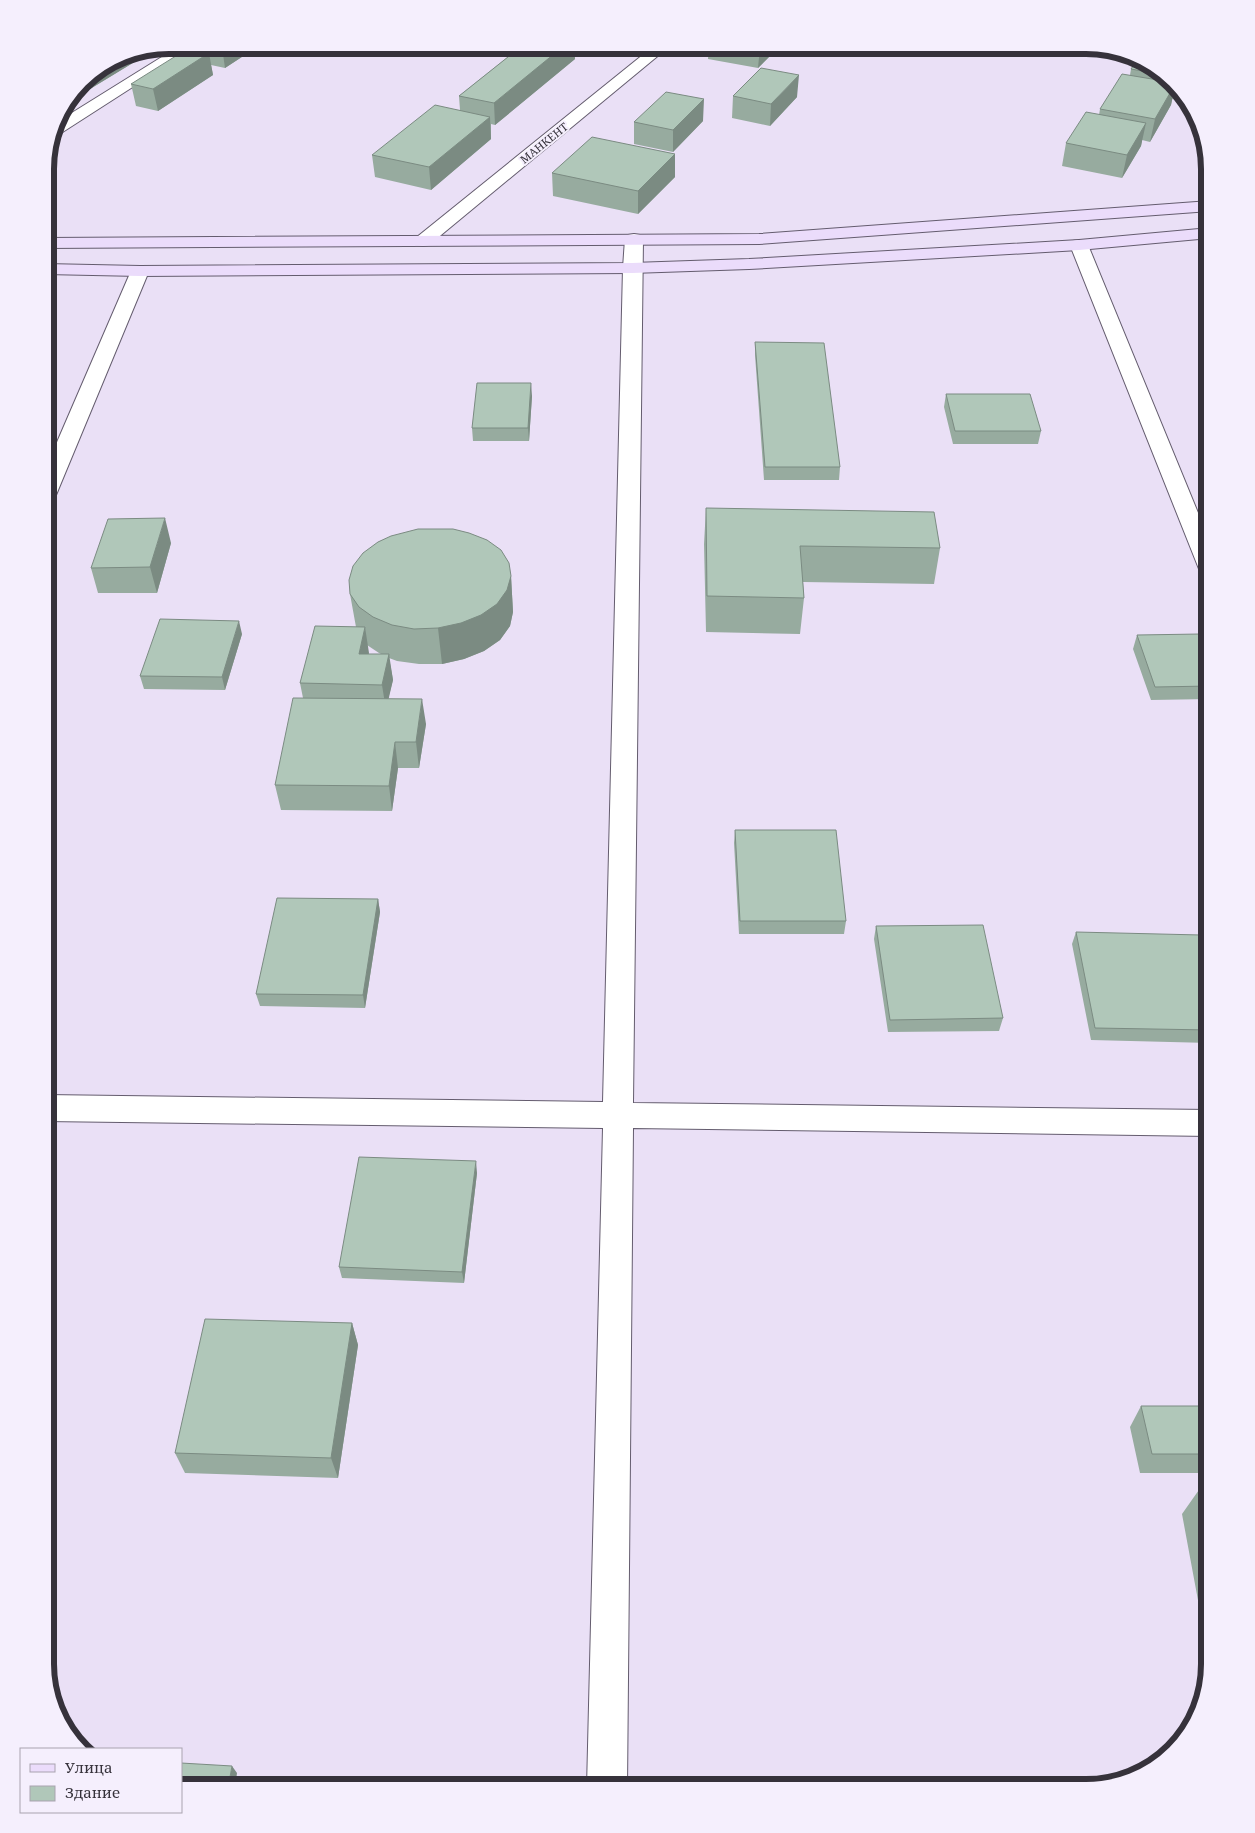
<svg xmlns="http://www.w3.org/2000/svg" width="1255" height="1833" font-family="'Noto Serif',serif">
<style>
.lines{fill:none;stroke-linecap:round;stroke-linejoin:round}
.street-casing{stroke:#645c6e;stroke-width:2}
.secondary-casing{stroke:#645c6e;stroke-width:2}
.street{fill:#fff;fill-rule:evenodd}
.secondary{fill:#ebdcfb;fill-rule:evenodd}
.wall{fill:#97ab9f;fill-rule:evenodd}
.shaded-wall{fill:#7b8b82}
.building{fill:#b0c7b9;stroke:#7b8b82}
.labels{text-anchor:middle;stroke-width:4;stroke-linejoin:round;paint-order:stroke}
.far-street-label{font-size:11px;fill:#36323b;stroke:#f5effd}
.rim{fill:none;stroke:#36323b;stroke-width:6}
</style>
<rect width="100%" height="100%" fill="#eae0f6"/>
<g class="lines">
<defs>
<path id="street" d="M181,45h17l-140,90 -7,2 3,-13z
M655,45h16l-242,200 -6,1 -6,-1 -3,-4 3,-4z
M634,234l6,1 3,4 -10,864 577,7v26l-577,-8 -6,660h-40l16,-660 -558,-7v-26l558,7 20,-834 2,-29 3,-4z
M1079,240l6,1 3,4 122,297v34l-8,-2 -3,-5 -129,-324 3,-4z
M140,266l6,1 3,4 -93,224 -3,5 -8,1v-31l86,-199 3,-4z"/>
<path id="secondary" d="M1210,201v10l-451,33 -714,4v-10l714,-4z
M1210,228v10l-131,12 -330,19 -117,4 -492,3 -95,-2v-10l95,2 492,-3 117,-4 330,-19z"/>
</defs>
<use href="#street" class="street-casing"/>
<use href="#secondary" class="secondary-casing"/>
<use href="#street" class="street"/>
<use href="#secondary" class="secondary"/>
</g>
<path class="wall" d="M192,45h68l-35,23 -14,-3 2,10 -55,36 -22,-5 -5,-22 62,-34z
M523,45h94l-10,9 -33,-6 1,11 -80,66 -4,-1v15l-60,51 -56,-13 -3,-22 88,-45 -1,-14z
M709,45h72l-23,23 -50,-9z
M122,54l19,4 -51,31 -12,-3 3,-5z
M1155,66l30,32 -2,3 -11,-2 -1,6 -21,37 -8,-2 -1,6 -19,32 -60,-12 4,-23 33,-28 1,-6 30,-34 1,-6z
M733,96l64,1 -27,29 -38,-8z
M703,121l-30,31 -39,-8v-22z
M675,154v23l-37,37 -85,-18 -1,-23z
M755,342l85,125 -1,13h-75l-9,-125z
M946,394l95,37 -3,13h-85l-9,-37z
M532,396l-3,45h-56l-1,-13z
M706,508l234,40 -6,36 -131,-2 1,16 -4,36 -94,-2 -2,-88z
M171,543l-14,50h-59l-7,-25z
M511,576l2,36 -3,14 -10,14 -16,11 -20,8 -22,5h-23l-22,-3 -8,-3 4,22 -5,19 38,25 -7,44h-21l-6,43 -111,-1 -6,-25 28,-87 -3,-15 56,-56 -6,-33zM367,645l12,8 2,1h-13z
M242,634l-17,56 -81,-1 -4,-13z
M1137,635l73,25v39l-59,1 -18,-51z
M735,830l111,91 -2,13h-105l-5,-91z
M378,899l2,13 -15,96 -105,-2 -4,-12z
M876,926l127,92 -4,13 -111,1 -14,-93z
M1076,932l134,38v73l-119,-3 -19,-96z
M477,1173l-13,110 -122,-5 -3,-11z
M352,1323l6,22 -20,133 -153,-5 -10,-20z
M1141,1406h69v67h-70l-10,-46z
M1201,1487h9v178l-28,-151z"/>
<path class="shaded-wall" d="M224,45h36l-35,23 -3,-21z
M565,45h9l1,14 -80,66 -1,-22z
M607,45h10l-10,9z
M761,45h20l-23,23 2,-21z
M139,51l2,7 -51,31 -3,-12 35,-23z
M209,53l4,22 -55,36 -5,-22z
M799,75l-2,22 -27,29 1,-22z
M1174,86l1,1 -4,18 -21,37 5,-23z
M704,99l-1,22 -30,31v-22z
M490,117l1,22 -60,51 -2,-23z
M1146,123l-5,23 -19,32 5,-23z
M675,154v23l-37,37v-23z
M531,383l1,13 -3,45 -1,-13z
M165,518l6,25 -14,50 -7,-26z
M511,576l2,36 -3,14 -10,14 -16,11 -20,8 -22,5 -4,-36z
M239,621l3,13 -17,56 -3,-13z
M365,627l4,26 -6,26 -4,-25z
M389,654l4,26 -7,30 -4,-25z
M422,699l4,25 -7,44 -3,-26z
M395,742l3,26 -6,43 -3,-25z
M378,899l2,13 -15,96 -2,-13z
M476,1161l1,12 -13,110 -2,-11z
M352,1323l6,22 -20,133 -7,-20z
M232,1766l5,7 -2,15h-7z"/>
<path class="building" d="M523,45h42l-71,58 -35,-7z
M751,45h10l-1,2z
M187,49l22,4 -56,36 -22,-5z
M1137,60l18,6 9,9 -33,-6z
M761,68l38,7 -28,29 -38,-8z
M1122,74l48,8 4,4 -19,33 -55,-10z
M666,92l38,7 -31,31 -39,-8z
M435,105l55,12 -61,50 -57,-12z
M1086,112l60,11 -19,32 -61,-12z
M592,137l83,17 -37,37 -86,-18z
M755,342l69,1 16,124h-75z
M477,383h54l-3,45h-56z
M946,394h84l11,37h-86z
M706,508l228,4 6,36 -140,-2 4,52 -97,-2z
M165,518l-15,49 -59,1 17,-49z
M418,529h35l16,4 18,7 14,10 8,13 2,13 -4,14 -10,14 -16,11 -20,8 -23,5 -24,1 -22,-4 -19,-8 -14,-10 -9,-13 -1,-14 4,-14 10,-13 15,-11 13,-6z
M160,619l79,2 -17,56 -82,-1z
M315,626l50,1 -6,27h30l-7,31 -82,-2z
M1200,634l10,26v26l-55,1 -18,-52z
M293,698l129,1 -6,43h-21l-6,44 -114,-1z
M735,830h101l10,91h-106z
M277,898l101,1 -15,96 -107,-1z
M983,925l20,93 -113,2 -14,-94z
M1076,932l125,3 9,35v60l-115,-2z
M359,1157l117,4 -14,111 -123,-5z
M205,1319l147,4 -21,135 -156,-5z
M1141,1406h69v48h-58z
M1201,1487h9v47z
M181,1763l51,3 -4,22h-47z"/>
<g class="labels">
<g class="far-street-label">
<text transform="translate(544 143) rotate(-39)" y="4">МАНКЕНТ</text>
</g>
</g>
<path d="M0 0H1255V1833H0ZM169 54H1086A115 115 0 0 1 1201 169V1664A115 115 0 0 1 1086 1779H169A115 115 0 0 1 54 1664V169A115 115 0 0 1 169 54Z" fill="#f5effd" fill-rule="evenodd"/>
<path class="rim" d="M169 54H1086A115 115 0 0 1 1201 169V1664A115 115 0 0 1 1086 1779H169A115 115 0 0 1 54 1664V169A115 115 0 0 1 169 54Z"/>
<rect x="20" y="1748" width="162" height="65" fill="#f5effd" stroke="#a9a3af"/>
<rect x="30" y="1764" width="25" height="8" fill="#ebdcfb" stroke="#a9a3af"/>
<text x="65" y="1773" font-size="15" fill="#36323b">Улица</text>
<rect x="30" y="1786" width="25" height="15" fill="#b0c7b9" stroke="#a9a3af"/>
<text x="65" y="1798" font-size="15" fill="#36323b">Здание</text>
</svg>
